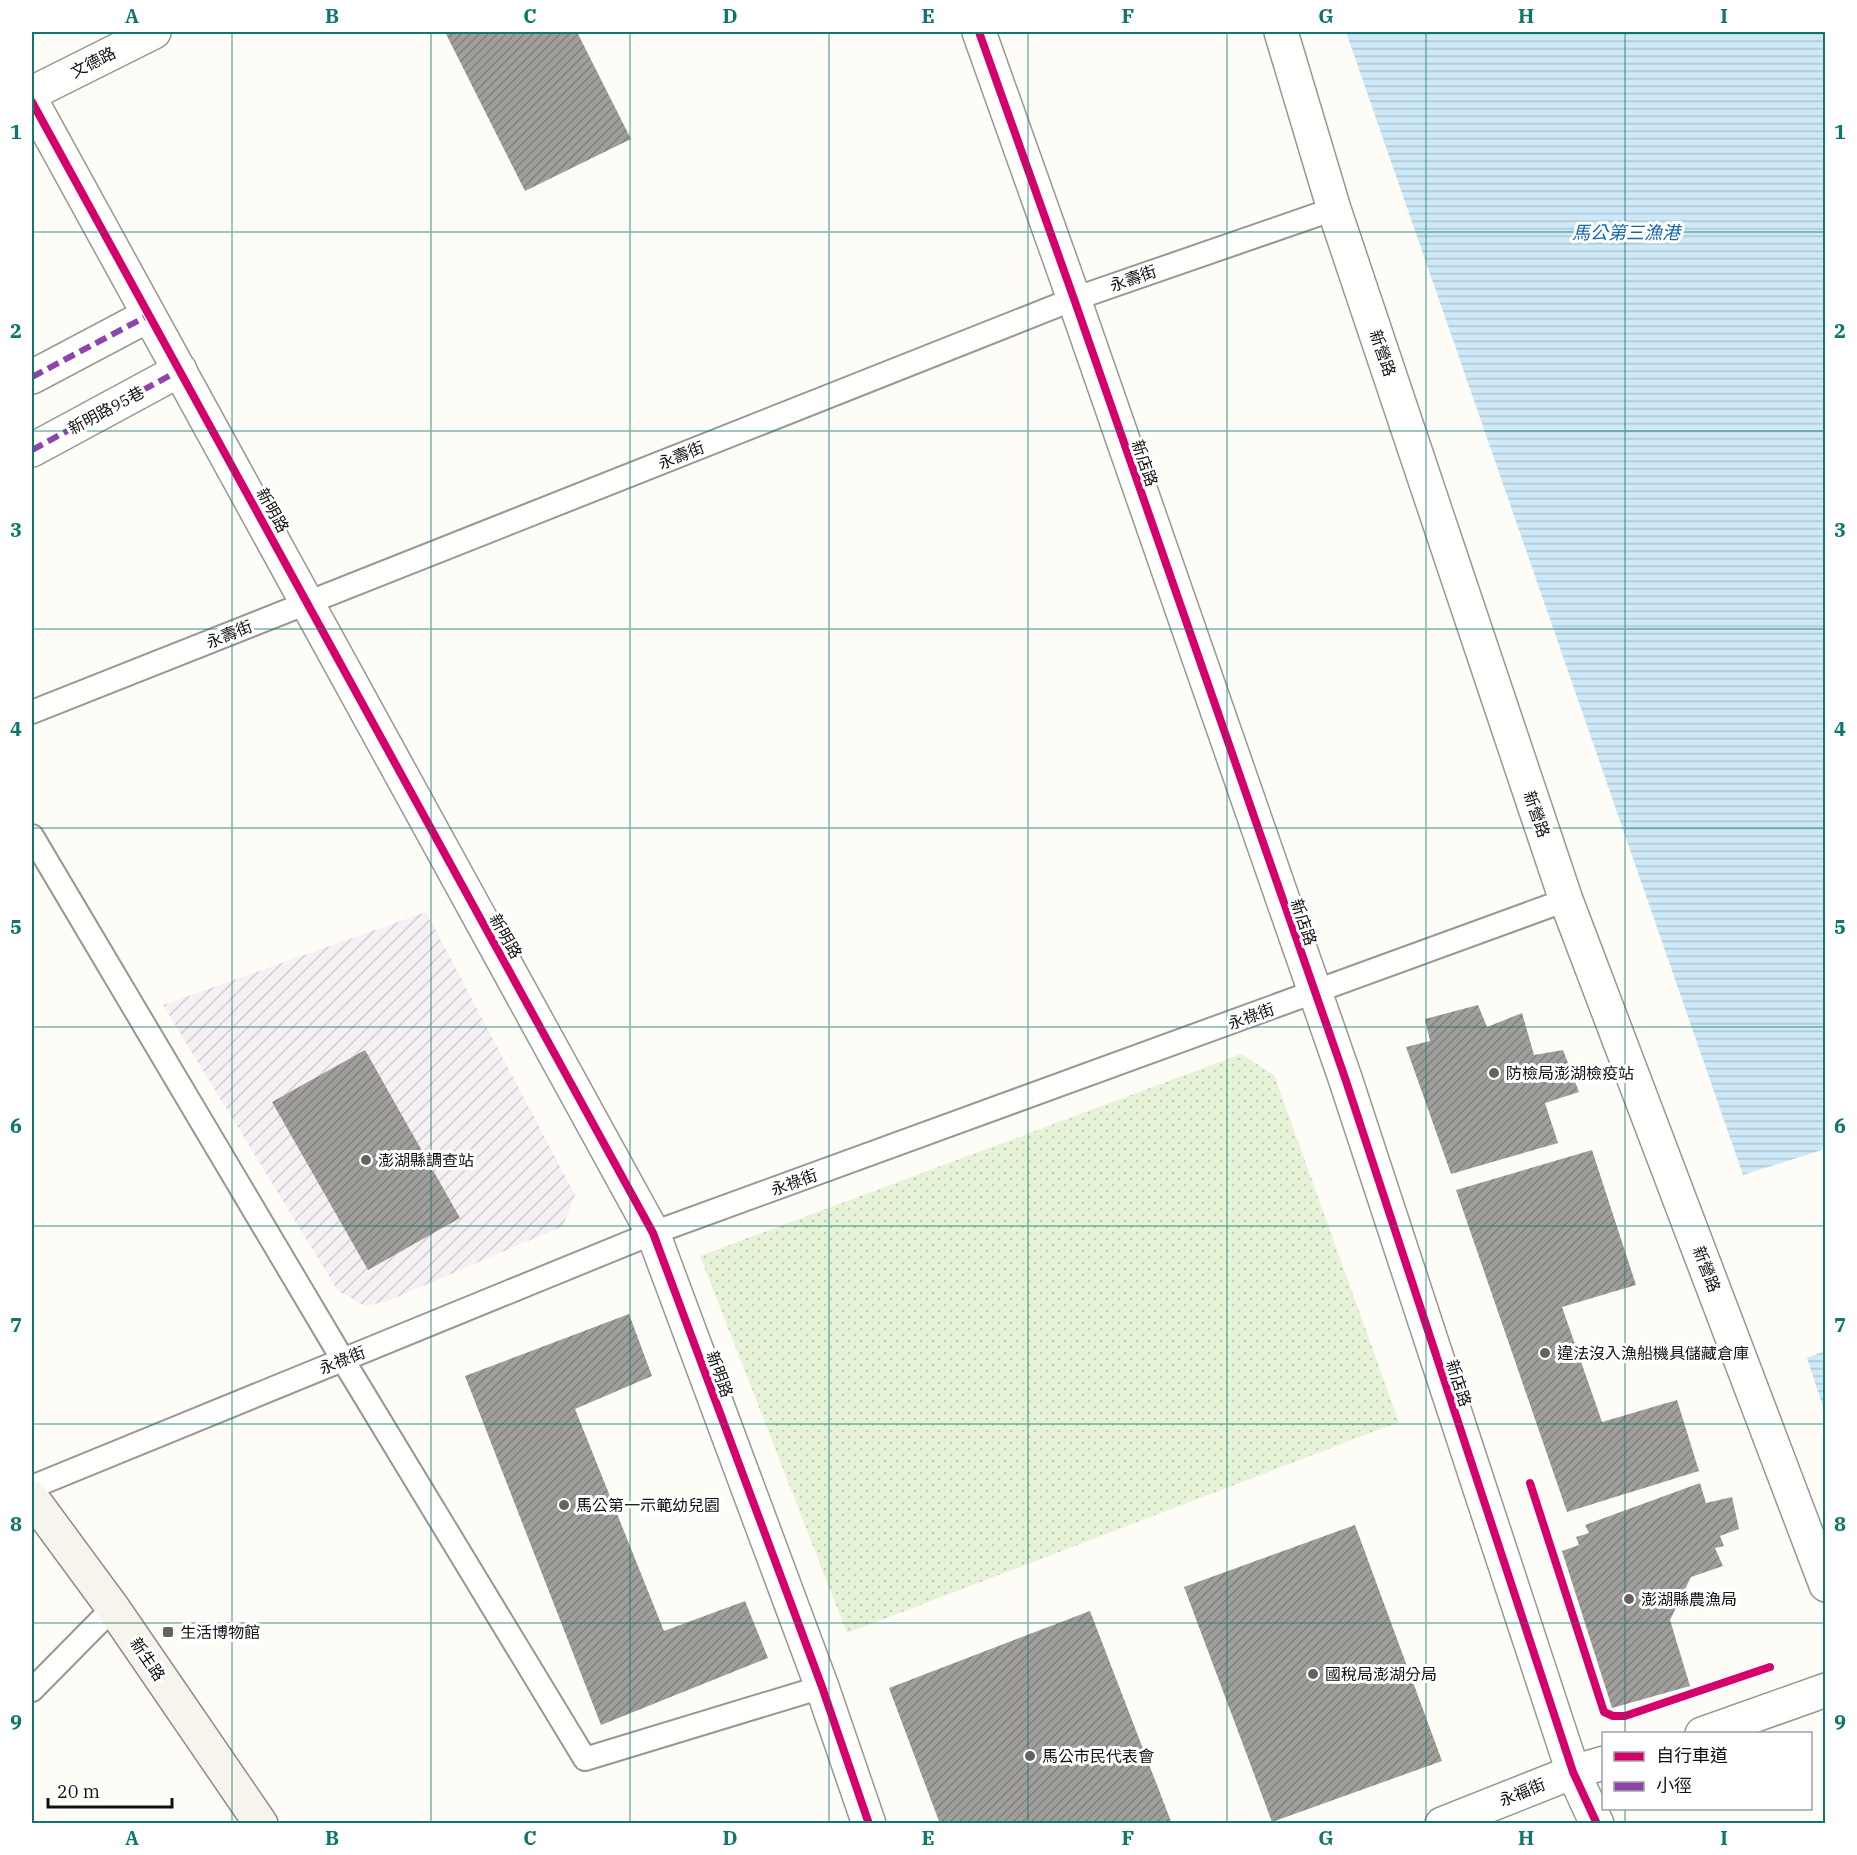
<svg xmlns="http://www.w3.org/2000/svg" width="1857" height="1855" font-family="'IBM Plex Serif','Noto Sans TC',serif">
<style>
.industrial{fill:url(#industrial-furrows)}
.grass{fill:url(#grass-dots)}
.water{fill:url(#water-rules)}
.building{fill:url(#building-hatch)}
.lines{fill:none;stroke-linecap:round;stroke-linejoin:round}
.lane-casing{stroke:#979795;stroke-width:26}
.street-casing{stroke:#979795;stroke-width:36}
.secondary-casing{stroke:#8e8d8b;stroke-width:36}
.lane{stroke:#fffffe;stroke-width:22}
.street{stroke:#fffffe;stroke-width:33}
.secondary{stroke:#f6f4eb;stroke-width:33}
.quiet{stroke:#8e44ad;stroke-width:6;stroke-dasharray:12 6;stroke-linecap:butt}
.cycleway-casing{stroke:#fff;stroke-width:11}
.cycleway{stroke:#d6006c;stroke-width:8}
.grid{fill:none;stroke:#0f766e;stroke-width:1.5;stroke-opacity:0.55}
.poi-dot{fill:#646362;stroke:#fff;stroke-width:2}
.labels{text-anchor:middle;stroke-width:6;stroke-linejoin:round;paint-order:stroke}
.street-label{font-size:16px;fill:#111;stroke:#fff}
.poi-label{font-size:16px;fill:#111;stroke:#fff;text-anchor:start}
.water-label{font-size:18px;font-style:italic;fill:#1768a6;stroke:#fff}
.neatline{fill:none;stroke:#0f766e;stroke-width:2}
.grid-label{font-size:20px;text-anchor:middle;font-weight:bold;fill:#0f766e}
</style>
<defs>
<pattern id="industrial-furrows" width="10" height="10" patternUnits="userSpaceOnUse" patternTransform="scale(1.5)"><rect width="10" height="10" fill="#f5f0f3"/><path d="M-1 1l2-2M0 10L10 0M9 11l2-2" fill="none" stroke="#d1cdcf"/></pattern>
<pattern id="grass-dots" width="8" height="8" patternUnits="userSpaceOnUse" patternTransform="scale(1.5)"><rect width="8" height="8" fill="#e7f3d7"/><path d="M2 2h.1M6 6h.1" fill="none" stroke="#c5cfb8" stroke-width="1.8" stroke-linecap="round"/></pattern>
<pattern id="water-rules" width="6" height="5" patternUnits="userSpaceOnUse" patternTransform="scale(1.5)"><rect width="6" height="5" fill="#cde8f7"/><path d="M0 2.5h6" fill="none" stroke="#afc6d3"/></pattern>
<pattern id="building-hatch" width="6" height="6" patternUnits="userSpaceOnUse" patternTransform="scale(1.5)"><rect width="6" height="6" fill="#a19f9c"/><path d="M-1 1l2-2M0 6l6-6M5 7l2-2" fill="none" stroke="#82807e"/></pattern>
</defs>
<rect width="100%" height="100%" fill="#fdfcf7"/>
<path class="industrial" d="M426,912l149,283 -12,31 -175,75 -23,5 -27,-15 -175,-286z"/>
<path class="grass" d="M1241,1054l33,21 125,347 -552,211 -147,-377z"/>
<path class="water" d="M1346,32h479v1117l-82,26z
M1825,1351h1l-1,62 -18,-55z"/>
<path class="building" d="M445,32h132l54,107 -106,52z
M1478,1005l9,22 35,-14 12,42 29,-5 16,42 -34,11 13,40 -107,31 -45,-127 24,-6 -5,-22z
M365,1050l95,168 -92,52 -96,-168z
M1592,1150l44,135 -74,22 40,115 75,-22 22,71 -132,41 -111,-322z
M629,1314l23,62 -77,33 89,222 81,-30 23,57 -167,67 -136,-349z
M1700,1483l6,20 26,-6 7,32 -19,7 4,10 -9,2 8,18 -32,11 -21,43 20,66 -78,22 -50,-157 17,-6 -3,-8 13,-4 -4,-8z
M1355,1525l87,236 -170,61 -88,-235z
M1090,1611l82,213h-232l-51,-136z"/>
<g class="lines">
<defs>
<path id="lane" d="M32,712l1042,-413 260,-90
M32,836l311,524 242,399 237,-72
M32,1487l621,-254 913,-333
M32,1690l81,-82"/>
<path id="street" d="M979,32l95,267 271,779 228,694 24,52
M1281,32l53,177 232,691 260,685
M32,93l122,-61
M32,102l621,1131 169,454 47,137
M32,377l117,-62
M32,450l148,-80
M1702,1734l124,-44
M1442,1824l131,-52 31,-9"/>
<path id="secondary" d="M32,1498l81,110 148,216"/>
</defs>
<use href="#lane" class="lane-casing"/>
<use href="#street" class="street-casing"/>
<use href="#secondary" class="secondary-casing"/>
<use href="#lane" class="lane"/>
<use href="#street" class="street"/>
<use href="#secondary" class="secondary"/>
<path class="quiet" d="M32,377l117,-62
M32,450l148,-80"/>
<defs>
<path id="cycleway" d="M979,32l95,267 271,779 228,694 24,52
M32,102l621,1131 169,454 47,137
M1530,1483l74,229 9,4h12l145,-49"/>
</defs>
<use href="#cycleway" class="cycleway-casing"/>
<use href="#cycleway" class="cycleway"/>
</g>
<path class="grid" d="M232,32v1792M431,32v1792M630,32v1792M829,32v1792M1028,32v1792M1227,32v1792M1426,32v1792M1625,32v1702M32,232h1794M32,431h1794M32,629h1794M32,828h1794M32,1027h1794M32,1226h1794M32,1424h1794M32,1623h1794M1625,1808v16"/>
<g class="poi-dot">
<circle cx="1494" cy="1073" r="6"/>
<circle cx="366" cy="1160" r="6"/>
<circle cx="1545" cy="1353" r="6"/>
<circle cx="564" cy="1505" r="6"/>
<circle cx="1629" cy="1599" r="6"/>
<rect x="162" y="1626" width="12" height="12" rx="3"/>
<circle cx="1313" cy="1674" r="6"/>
<circle cx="1030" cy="1756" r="6"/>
</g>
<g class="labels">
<g class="street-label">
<text transform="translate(93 62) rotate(-27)" y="6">文德路</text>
<text transform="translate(1133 278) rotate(-19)" y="6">永壽街</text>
<text transform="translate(1383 353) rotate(71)" y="6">新營路</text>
<text transform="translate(106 410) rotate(-28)" y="6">新明路95巷</text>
<text transform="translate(681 455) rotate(-22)" y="6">永壽街</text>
<text transform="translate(1145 463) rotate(71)" y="6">新店路</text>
<text transform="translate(273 510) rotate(61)" y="6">新明路</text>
<text transform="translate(229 634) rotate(-22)" y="6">永壽街</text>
<text transform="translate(1537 814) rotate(71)" y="6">新營路</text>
<text transform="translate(1304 922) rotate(71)" y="6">新店路</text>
<text transform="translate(506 936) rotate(61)" y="6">新明路</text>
<text transform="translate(1251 1016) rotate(-20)" y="6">永祿街</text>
<text transform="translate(794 1182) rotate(-20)" y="6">永祿街</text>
<text transform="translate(1707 1269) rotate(69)" y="6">新營路</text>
<text transform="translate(342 1360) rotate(-22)" y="6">永祿街</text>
<text transform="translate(720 1374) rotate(70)" y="6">新明路</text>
<text transform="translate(1459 1383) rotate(72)" y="6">新店路</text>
<text transform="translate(148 1659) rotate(56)" y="6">新生路</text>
<text transform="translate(1522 1792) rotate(-22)" y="6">永福街</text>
</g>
<g class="poi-label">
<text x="1506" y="1079">防檢局澎湖檢疫站</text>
<text x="378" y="1166">澎湖縣調查站</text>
<text x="1557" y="1359">違法沒入漁船機具儲藏倉庫</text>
<text x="576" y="1511">馬公第一示範幼兒園</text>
<text x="1641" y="1605">澎湖縣農漁局</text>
<text x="180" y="1638">生活博物館</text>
<text x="1325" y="1680">國稅局澎湖分局</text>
<text x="1042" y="1762">馬公市民代表會</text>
</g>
<g class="water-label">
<text x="1626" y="239">馬公第三漁港</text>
</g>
</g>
<rect width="1857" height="1855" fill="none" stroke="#ffffff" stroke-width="66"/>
<rect x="1602" y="1732" width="210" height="78" fill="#ffffff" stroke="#a0a0a0" stroke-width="1.5"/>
<rect x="1614" y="1752" width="30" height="9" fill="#d6006c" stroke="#a0a0a0" stroke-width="1.5"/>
<text x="1656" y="1762" font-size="18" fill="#111111">自行車道</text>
<rect x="1614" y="1782" width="30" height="9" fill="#8e44ad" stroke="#a0a0a0" stroke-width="1.5"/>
<text x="1656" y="1792" font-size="18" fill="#111111">小徑</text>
<path d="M48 1798v9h124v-9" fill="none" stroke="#111111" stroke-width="3"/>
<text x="57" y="1798" font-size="18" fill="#111111" stroke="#ffffff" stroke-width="4.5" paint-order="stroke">20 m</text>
<rect x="33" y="33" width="1791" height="1789" class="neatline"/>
<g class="grid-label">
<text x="132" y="23">A</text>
<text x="332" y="23">B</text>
<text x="530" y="23">C</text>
<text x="730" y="23">D</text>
<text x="928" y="23">E</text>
<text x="1128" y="23">F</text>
<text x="1326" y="23">G</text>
<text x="1526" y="23">H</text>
<text x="1724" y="23">I</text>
<text x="16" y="139">1</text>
<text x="1840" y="139">1</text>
<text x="16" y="338">2</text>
<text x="1840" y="338">2</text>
<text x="16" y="537">3</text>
<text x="1840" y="537">3</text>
<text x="16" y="736">4</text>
<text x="1840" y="736">4</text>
<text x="16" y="934">5</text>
<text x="1840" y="934">5</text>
<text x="16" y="1133">6</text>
<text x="1840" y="1133">6</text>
<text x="16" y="1332">7</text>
<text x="1840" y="1332">7</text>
<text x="16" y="1531">8</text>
<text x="1840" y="1531">8</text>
<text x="16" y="1729">9</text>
<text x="1840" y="1729">9</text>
<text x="132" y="1845">A</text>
<text x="332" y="1845">B</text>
<text x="530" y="1845">C</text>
<text x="730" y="1845">D</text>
<text x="928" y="1845">E</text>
<text x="1128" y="1845">F</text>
<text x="1326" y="1845">G</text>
<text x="1526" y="1845">H</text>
<text x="1724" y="1845">I</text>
</g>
</svg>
